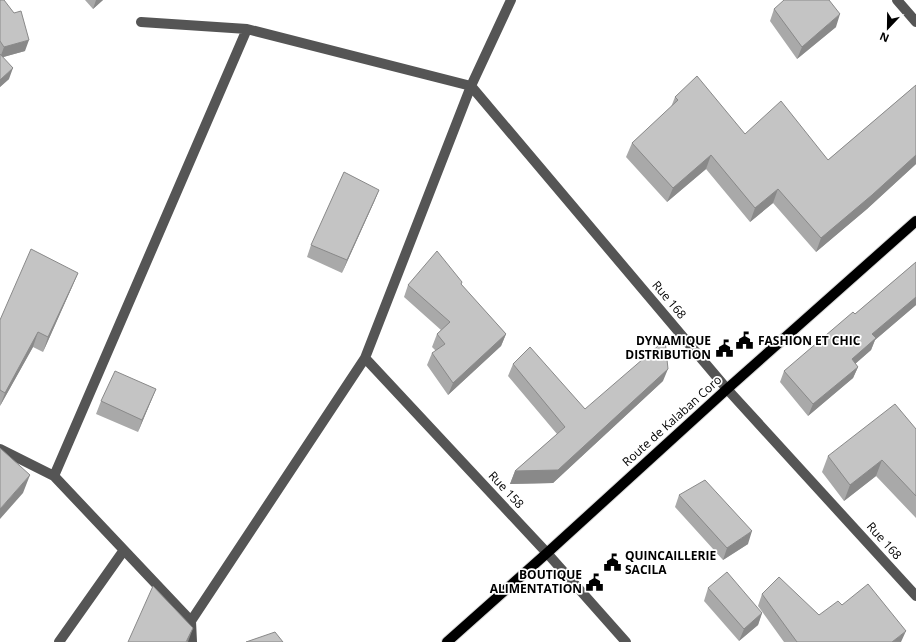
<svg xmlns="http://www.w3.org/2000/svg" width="916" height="642" font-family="'Open Sans',sans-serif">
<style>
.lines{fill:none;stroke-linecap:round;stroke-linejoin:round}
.major-casing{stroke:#dbdbdb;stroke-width:12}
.minor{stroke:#555;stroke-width:10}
.major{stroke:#000;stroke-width:10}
.wall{fill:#a9a9a9}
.shaded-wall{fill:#898989}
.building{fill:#c4c4c4;stroke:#898989}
.labels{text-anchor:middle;stroke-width:3.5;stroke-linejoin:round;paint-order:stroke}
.street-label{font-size:12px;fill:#000;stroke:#fff}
.poi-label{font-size:12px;font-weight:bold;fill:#000;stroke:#fff;text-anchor:end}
</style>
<rect width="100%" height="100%" fill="#fff"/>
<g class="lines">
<defs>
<path id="major" d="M447,642l100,-89 180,-164 189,-168"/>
</defs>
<use href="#major" class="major-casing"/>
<path class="minor" d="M897,0l19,22
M141,22l106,7 224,57 256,303 189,207
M365,358l182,195 79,89
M0,449l54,27
M191,621l174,-263 106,-272 40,-86
M59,642l65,-92
M192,642l-1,-21 -137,-145 193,-447"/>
<use href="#major" class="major"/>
</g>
<path class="wall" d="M0,0l25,51 -22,6 6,22 -9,8z
M85,0h18l-10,9z
M774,9l62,18 -39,32 -27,-38z
M916,85v79l-49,45 -51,43 -43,-49 -23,19 -44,-53 -39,33 -41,-45 6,-14 39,-36 4,-10 70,37 83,26z
M379,190l-5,12 -32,71 -35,-16 4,-12z
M916,262v43l-41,35 -4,10 -16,14 3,3 -5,11 -45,38 -28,-34 4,-11 71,-57z
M78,273l-6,14 -29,65 -10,-5 -33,59v-86z
M462,282l-1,3 45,49 -5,12 -53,49 -21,-30 5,-12 4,-2 -4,-4 5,-13 4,-4 -37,-33 4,-12z
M513,364l72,45 78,-28 -110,102 -43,1 5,-13 42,-37 -49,-58z
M156,389l-5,12 -13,31 -42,-18 5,-13z
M916,429v89l-40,-42 -32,25 -22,-29 6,-16z
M679,495l69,49 -25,16 -48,-53z
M708,588l54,25 -4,12 -19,16 -35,-40z
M762,594l57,21 23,-10 59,37h-117l-26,-36z"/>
<path class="shaded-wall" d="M96,0h7l-10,9z
M840,14l-4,13 -39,32 5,-12z
M29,40l-4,11 -25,7 4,-11z
M13,68l-4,11 -9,8v-7z
M711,155l-5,14 -39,33 6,-14z
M916,155v9l-49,45 -51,43 5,-14z
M778,189l-5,14 -23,19 5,-14z
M379,190l-5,12 -32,71 5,-13z
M78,273l-6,14 -29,65 5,-15z
M916,297v8l-41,35 -4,10 -24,21 5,-12 20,-25z
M38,332l-5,15 -33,59 5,-13z
M506,334l-5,12 -53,49 5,-12z
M858,367l-5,11 -45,38 5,-12z
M668,369l-5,12 -110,102 -43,1 5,-13z
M156,389l-5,12 -13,31 4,-12z
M882,460l-6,16 -32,25 6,-16z
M30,475l-7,18 -23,26v-10z
M752,531l-4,13 -25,16 4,-12z
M762,613l-4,12 -19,16 5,-12z
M193,628l-5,14h-2z
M906,631l-5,11h-9z"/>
<path class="building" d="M0,0h4l10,13 7,-2 8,29 -25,7 -4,-6z
M784,0h45l11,14 -38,33 -28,-38z
M0,54l13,14 -13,12z
M697,76l48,58 36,-33 47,59 88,-75v70l-44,40 -51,43 -43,-49 -23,19 -44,-53 -38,33 -41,-45 46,-43 -3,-3z
M344,172l35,18 -32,70 -36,-15z
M31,249l47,24 -30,64 -10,-5 -33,61 -5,-3v-70z
M437,251l25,31 -1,2 45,50 -53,49 -21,-30 13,-9 -8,-10 13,-12 -42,-37z
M916,262v35l-44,37 4,4 -24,21 6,8 -45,37 -29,-33 69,-59 2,2z
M665,340l3,29 -110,101 -43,1 50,-44 -52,-63 17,-17 55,62z
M115,371l41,18 -14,31 -41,-19z
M895,404l21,25v67l-34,-36 -32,25 -22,-29z
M0,448l30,27 -30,34z
M705,480l47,51 -25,17 -48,-53z
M727,572l35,41 -18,16 -36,-41z
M779,577l40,38 19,-14 4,4 26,-21 38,47 -14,11h-95l-35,-48z
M153,586l40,42 -7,14h-58z
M275,632l8,10h-37z"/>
<defs>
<symbol id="civic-bare" viewBox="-9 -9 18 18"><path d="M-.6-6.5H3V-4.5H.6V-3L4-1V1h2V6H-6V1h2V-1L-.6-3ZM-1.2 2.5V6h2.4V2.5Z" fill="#000" stroke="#fff" stroke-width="2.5" paint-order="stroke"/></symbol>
</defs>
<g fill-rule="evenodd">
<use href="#civic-bare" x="732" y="328" width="25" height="25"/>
<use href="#civic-bare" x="712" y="336" width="25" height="25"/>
<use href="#civic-bare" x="600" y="550" width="25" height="25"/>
<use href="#civic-bare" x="582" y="570" width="25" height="25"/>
</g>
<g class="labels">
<g class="street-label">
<text transform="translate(669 300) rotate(50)" y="4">Rue 168</text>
<text transform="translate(672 421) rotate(-42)" y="4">Route de Kalaban Coro</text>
<text transform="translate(506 490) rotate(47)" y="4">Rue 158</text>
<text transform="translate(884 541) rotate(48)" y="4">Rue 168</text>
</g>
<g class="poi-label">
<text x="711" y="345">DYNAMIQUE<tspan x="711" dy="14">DISTRIBUTION</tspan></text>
<text x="758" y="345" text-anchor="start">FASHION ET CHIC</text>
<text x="625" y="560" text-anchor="start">QUINCAILLERIE<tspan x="625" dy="14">SACILA</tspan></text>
<text x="582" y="579">BOUTIQUE<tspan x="582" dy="14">ALIMENTATION</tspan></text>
</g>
</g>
<g transform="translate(888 28) rotate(202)" stroke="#ffffff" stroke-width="3" paint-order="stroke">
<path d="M0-3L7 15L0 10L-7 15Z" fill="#000000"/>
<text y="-6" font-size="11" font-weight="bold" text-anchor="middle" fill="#000000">N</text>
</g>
</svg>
